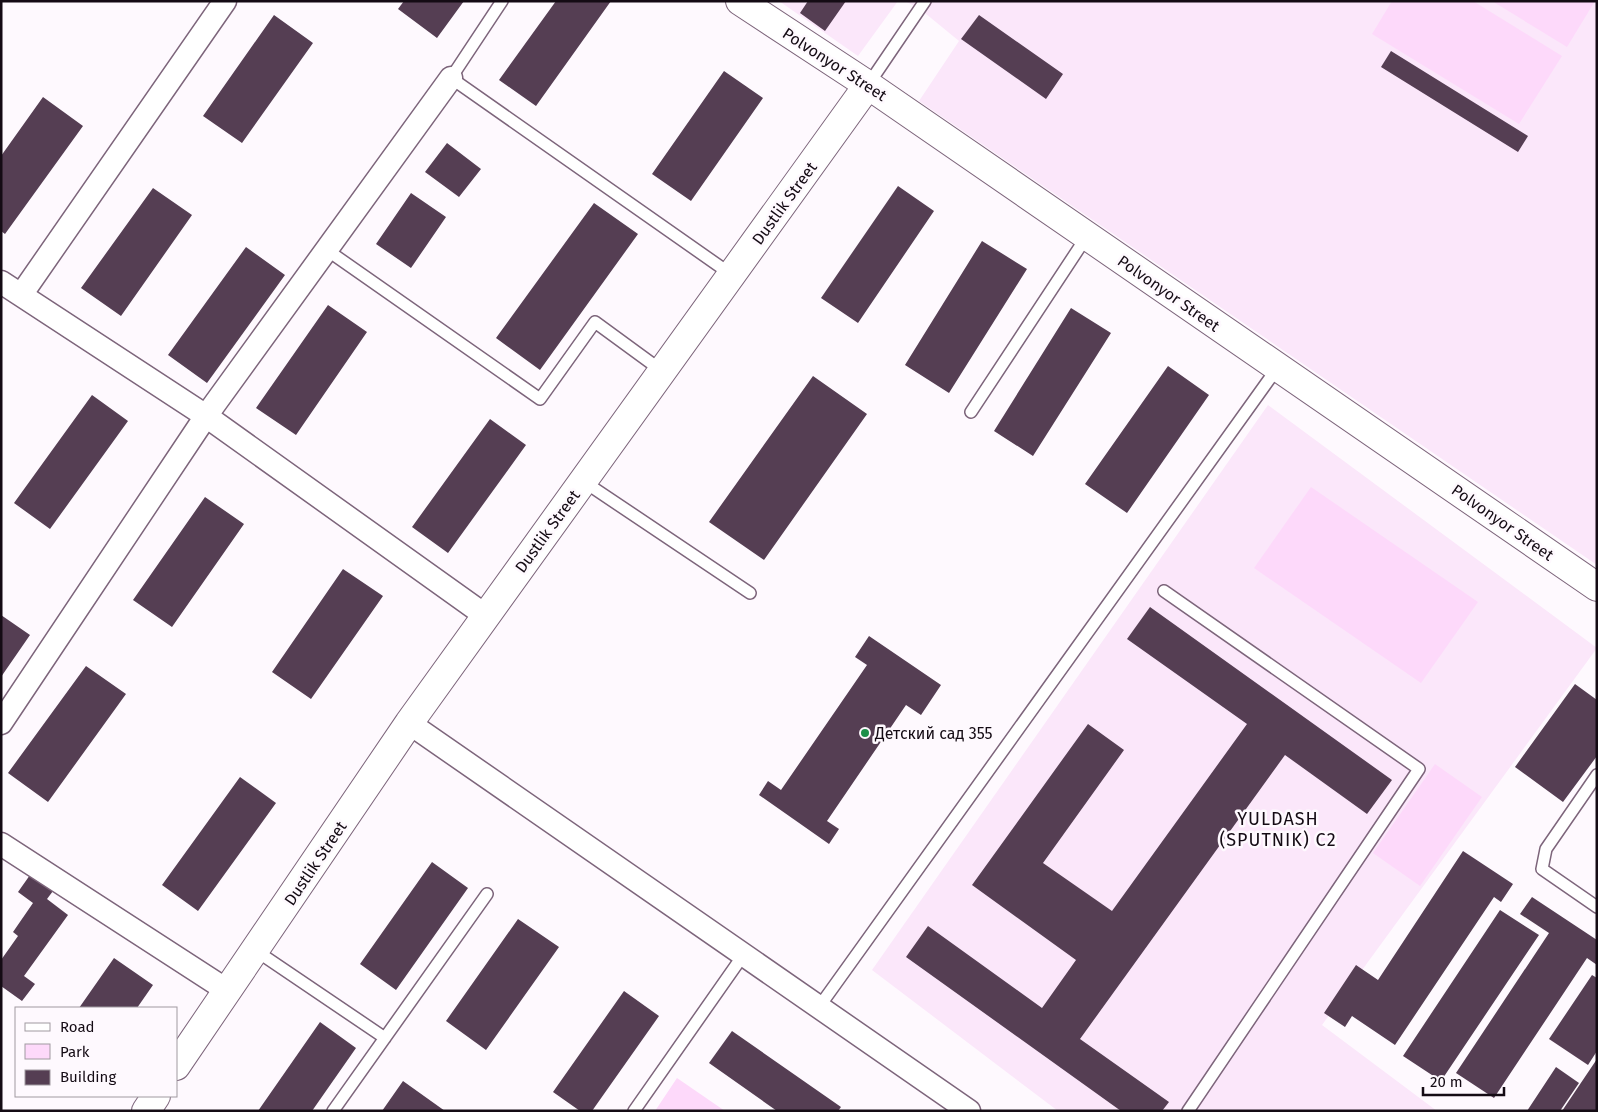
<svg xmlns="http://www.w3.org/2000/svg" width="1598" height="1112" font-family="'Fira Sans',sans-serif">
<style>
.built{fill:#fbe7fa}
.green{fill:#fdd9fa}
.building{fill:#553e53}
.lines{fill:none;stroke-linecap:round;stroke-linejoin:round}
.service-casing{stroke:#7d657b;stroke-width:14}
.minor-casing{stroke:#7d657b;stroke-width:25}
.tertiary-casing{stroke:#7d657b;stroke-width:30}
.service{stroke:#fff;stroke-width:11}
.minor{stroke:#fff;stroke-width:22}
.tertiary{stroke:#fff;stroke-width:28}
.poi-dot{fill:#1d8f49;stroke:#fef9fe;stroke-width:2}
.labels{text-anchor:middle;stroke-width:5;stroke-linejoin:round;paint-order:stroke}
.street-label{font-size:16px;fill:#140b14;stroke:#fef9fe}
.poi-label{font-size:16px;fill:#140b14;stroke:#fef9fe;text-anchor:start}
.neighbourhood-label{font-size:18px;letter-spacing:1px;fill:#140b14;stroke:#fef9fe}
</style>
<rect width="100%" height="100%" fill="#fef9fe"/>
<path class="built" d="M779,1h119l-40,55z
M905,1h692v564l-678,-464 40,-60 -39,-32z
M1268,405l329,243 -275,377 115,86h-379l-186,-141z"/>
<path class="green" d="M1392,1h81l89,55 -43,68 -147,-90z
M1492,1h103l-28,46z
M1311,487l167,115 -57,81 -167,-115z
M1435,764l47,33 -62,89 -47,-33z
M677,1078l48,33h-70z"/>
<path class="building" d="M404,1h60l-27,37 -39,-29z
M556,1h55l-75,105 -37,-26z
M808,1h38l-21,30 -25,-18z
M274,15l39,28 -71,100 -39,-27z
M979,15l84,59 -17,25 -85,-60z
M1391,51l137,85 -10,16 -137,-85z
M724,71l39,27 -72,103 -39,-27z
M43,97l40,29 -78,108 -4,-3v-75z
M447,143l34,26 -22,28 -34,-25z
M898,186l36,25 -76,112 -37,-25z
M153,188l39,27 -71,101 -40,-28z
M411,193l35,24 -35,51 -35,-24z
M594,203l44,31 -98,136 -44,-32z
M982,241l45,28 -78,124 -44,-28z
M246,247l39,28 -78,108 -39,-28z
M328,305l39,27 -71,103 -40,-27z
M1071,308l40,25 -78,123 -39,-25z
M1168,366l41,29 -82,118 -42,-29z
M813,376l54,38 -103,146 -55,-38z
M92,395l36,26 -78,108 -36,-26z
M490,419l36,26 -78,108 -36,-26z
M205,497l39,27 -72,103 -39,-27z
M343,569l40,27 -72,103 -39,-27z
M1150,607l242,173 -25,34 -82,-59 -205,284 89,63 -7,9h-41l-215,-154 22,-31 114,82 34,-48 -104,-75 116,-161 36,26 -81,113 69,48 135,-187 -120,-85z
M1,615l29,20 -29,42z
M869,636l72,49 -20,30 -15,-10 -79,116 12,8 -10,15 -70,-49 9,-14 13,9 86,-125 -12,-8z
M86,666l40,28 -78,108 -40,-29z
M1575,684l22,16v56l-34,46 -48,-35z
M240,777l36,26 -78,108 -36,-26z
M1463,851l50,33 -12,18 -7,-5 -99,148 -43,-29 -7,11 -21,-14 32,-48 22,15z
M432,862l36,26 -72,102 -36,-26z
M30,875l23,16 -6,8 21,16 -44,61 11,8 -13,17 -21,-15v-26l17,-24 -5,-4 20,-29 -15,-11z
M1532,897l65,43v25l-10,-7 -93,140 -38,-25 93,-140 -29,-19z
M1500,910l39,25 -98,146 -38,-25z
M518,919l41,28 -73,103 -40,-29z
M114,958l39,27 -16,23h-58z
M1592,975l5,3v73l-9,14 -39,-26z
M624,991l35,25 -67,95h-12l-27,-19z
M320,1022l36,26 -44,63h-54z
M732,1031l109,76 -3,4h-61l-68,-48z
M1597,1059v52h-35z
M1556,1067l23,16 -19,28h-33z
M403,1081l42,30h-63z"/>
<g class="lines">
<defs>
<path id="service" d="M502,1l-51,77 281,197
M868,85l57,-84
M327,250l213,149 55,-77 67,49
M971,412l116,-176
M583,481l167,112
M1164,591l255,178 -231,342
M1597,775l-51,74 -4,20 55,38
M255,950l130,88
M819,1007l459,-640
M333,1111l154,-217
M634,1111l110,-157"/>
<path id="minor" d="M1,282l205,134 280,200
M21,295l204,-294
M1,723l205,-307 245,-338
M409,723l560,388
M1,844l227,147"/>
<path id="tertiary" d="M740,1l128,84 729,502
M176,1066l233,-343 459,-638
M146,1111l10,-15"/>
</defs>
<use href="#service" class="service-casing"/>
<use href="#minor" class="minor-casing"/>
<use href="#tertiary" class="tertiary-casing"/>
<use href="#service" class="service"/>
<use href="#minor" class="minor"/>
<use href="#tertiary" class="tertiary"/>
</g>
<circle class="poi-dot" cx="865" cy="733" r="5"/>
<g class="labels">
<g class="street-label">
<text transform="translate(835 64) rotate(33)" y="6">Polvonyor Street</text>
<text transform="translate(784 203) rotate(-54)" y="6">Dustlik Street</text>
<text transform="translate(1169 293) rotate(35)" y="6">Polvonyor Street</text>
<text transform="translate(1503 522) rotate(35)" y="6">Polvonyor Street</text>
<text transform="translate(547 531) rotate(-54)" y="6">Dustlik Street</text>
<text transform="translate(315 863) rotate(-56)" y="6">Dustlik Street</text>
</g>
<g class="poi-label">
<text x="875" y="739">Детский сад 355</text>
</g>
<g class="neighbourhood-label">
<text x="1278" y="825">YULDASH<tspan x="1278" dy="21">(SPUTNIK) C2</tspan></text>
</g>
</g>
<rect width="1598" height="1112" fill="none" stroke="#140b14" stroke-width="5"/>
<rect x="15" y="1007" width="162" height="90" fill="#fef9fe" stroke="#a09aa0"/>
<rect x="25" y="1023" width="25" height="8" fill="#ffffff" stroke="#a09aa0"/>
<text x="60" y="1032" font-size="15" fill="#140b14">Road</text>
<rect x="25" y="1044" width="25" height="15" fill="#fdd9fa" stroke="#a09aa0"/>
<text x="60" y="1057" font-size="15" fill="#140b14">Park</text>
<rect x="25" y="1070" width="25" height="15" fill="#553e53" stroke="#a09aa0"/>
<text x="60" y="1082" font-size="15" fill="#140b14">Building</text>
<path d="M1423 1087v8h81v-8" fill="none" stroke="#140b14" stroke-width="2.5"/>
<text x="1430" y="1087" font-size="15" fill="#140b14" stroke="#fef9fe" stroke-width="4" paint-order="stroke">20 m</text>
</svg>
